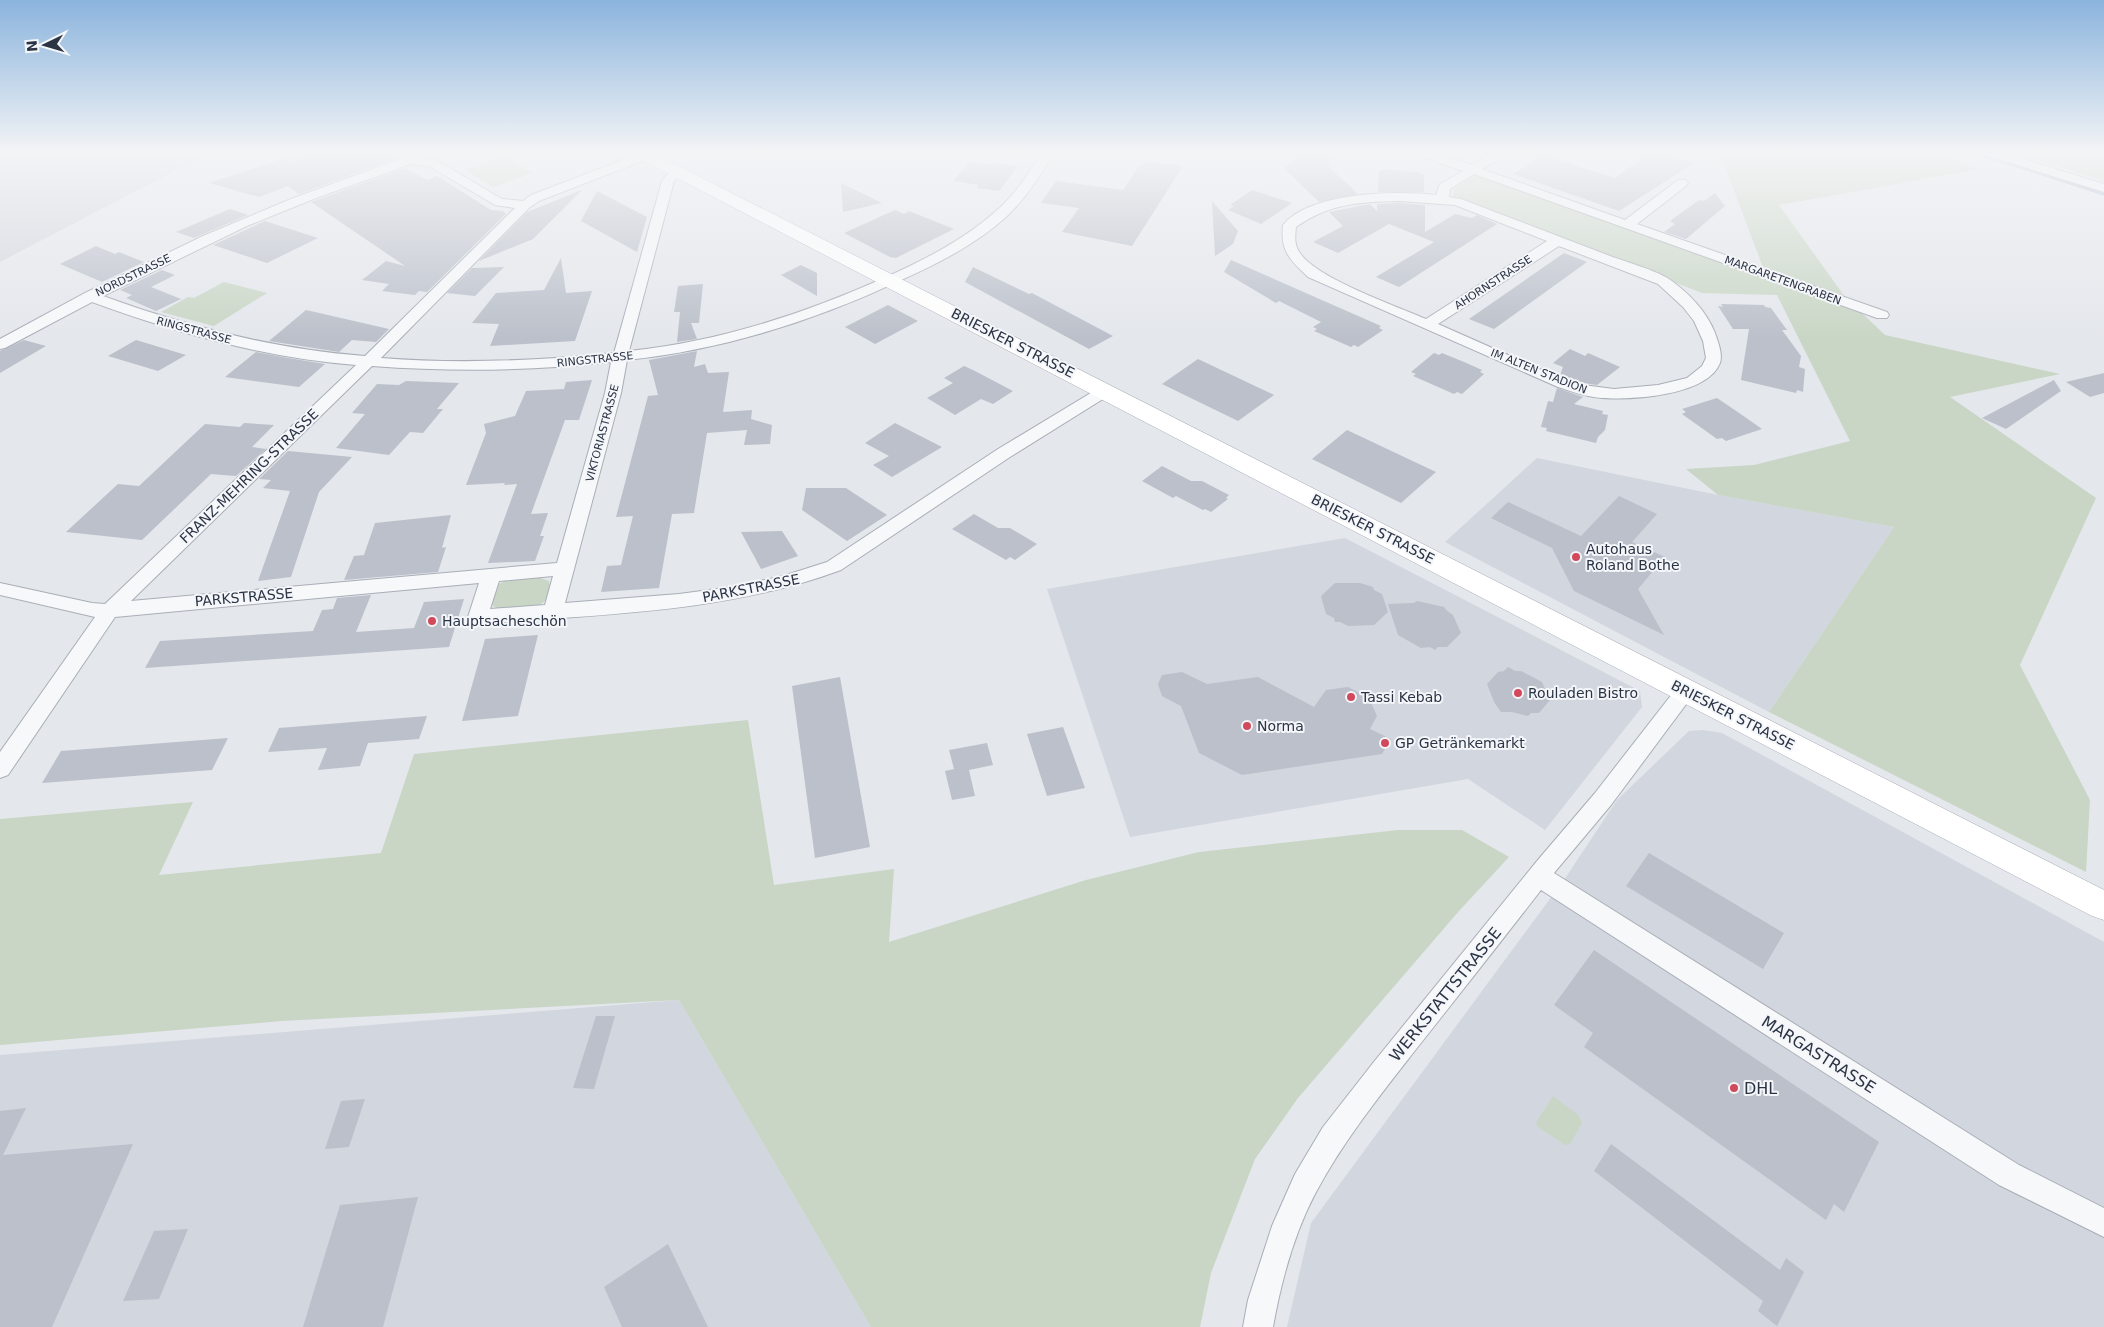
<svg xmlns="http://www.w3.org/2000/svg" width="2104" height="1327" font-family="'DejaVu Sans',sans-serif">
<style>
.built{fill:#d2d6de}
.green{fill:#c9d6c5}
.lines{fill:none;stroke-linecap:round;stroke-linejoin:round}
.stream{stroke:#9fb4cc;stroke-width:5}
.building{fill:#bbc0ca}
.street-casing{stroke:#a9aeb7;stroke-width:2}
.secondary-casing{stroke:#a9aeb7;stroke-width:1}
.street{fill:#f7f8fa;fill-rule:evenodd}
.secondary{fill:#fff;fill-rule:evenodd}
.poi-dot{fill:#d1495b;stroke:#f4f6f9;stroke-width:2}
.labels{text-anchor:middle;stroke-width:4;stroke-linejoin:round;paint-order:stroke}
.far-street-label{font-size:11px;fill:#2b3445;stroke:#f4f6f9}
.street-label{font-size:14px;fill:#2b3445;stroke:#f4f6f9}
.poi-label{font-size:14px;fill:#2b3445;stroke:#f4f6f9;text-anchor:start}
.near-street-label{font-size:16px;fill:#2b3445;stroke:#f4f6f9}
.near-poi-label{font-size:16px;fill:#2b3445;stroke:#f4f6f9;text-anchor:start}
</style>
<rect width="100%" height="100%" fill="#e4e7ec"/>
<path class="built" d="M0,153h209l-209,109z
M1537,458l181,37 176,32 -125,185 -324,-170z
M1345,538l295,153 2,16 -97,123 -77,-51 -338,58 -83,-248z
M1703,730l19,3 382,209v385h-817l24,-104 255,-346 51,-77 72,-69z
M679,1000l192,327h-871v-272z"/>
<path class="green" d="M1720,153h218l42,16 -201,36 66,92 40,38 175,39 -110,23 146,101 -76,167 70,135 -4,72 -317,-160 125,-185 -176,-32 -32,-26 68,-4 96,-24 -73,-146 -75,-2 -249,-97 1,-7 19,-13h6l288,102z
M2015,153h89v28z
M505,157l28,16 -40,14 -28,-17z
M224,282l43,11 -53,33 -53,-14 27,-15 6,1z
M538,577l11,4 2,10c-1,3 -3,7 -6,10 -11,10 -45,15 -55,2l7,-18 12,-6z
M748,720l26,165 120,-16 -5,73 197,-62 113,-28 199,-22h64l47,27 -50,54 -161,187 -43,61 -44,114 -11,54h-329l-192,-327 -397,21 -282,24v-226l193,-17 -34,73 222,-22 33,-99z
M1553,1096l25,19 4,8 -12,21 -5,1 -27,-18 -2,-4z"/>
<g class="lines">
<path class="stream" d="M1979,153l125,40"/>
</g>
<path class="building" d="M311,153h70l11,7 -93,34 -11,-8 -29,11 -50,-14 79,-26 7,5z
M1306,153h23l1,15 28,26 -39,8 -35,-34z
M1650,153h12l32,10 -75,48 -106,-37 30,-19 72,23z
M1146,161l37,5 -51,80 -70,-14 17,-24 -38,-5 15,-22 67,9 16,-24 3,1z
M970,162l24,3 2,-2 22,3 -19,25 -22,-3 2,-3 -26,-4z
M405,168l22,12 10,-4 54,34 12,1 3,3 -79,78 -8,-1 -4,4 -33,-4 7,-7 -27,-4 24,-19 19,5 -94,-64z
M1383,169l37,3v2h4v18h-46l1,-22 4,1z
M841,183l41,20 -39,9z
M582,190l-49,49 -54,22 48,-49z
M1252,190l40,13 -31,21 -33,-14 6,-4 -4,-1z
M597,191l50,26 -10,35 -56,-31z
M1715,193l10,13 -39,33 -22,-7 11,-8 -5,-3 29,-21 5,1z
M1212,201l26,30 -5,13 -18,12z
M1399,203l26,2v27l30,-18 17,4 5,-3 20,9 -98,63 -23,-10 58,-35 -45,-18 -51,29 -25,-11 30,-16 -14,-14 41,-8 7,7v-7z
M230,209l18,6 -54,23 -18,-6z
M895,210l9,4 5,-3 45,18 -58,29 -6,-1 -46,-24z
M265,221l53,17 -51,25 -54,-18z
M96,246l19,8 4,-2 25,10 -42,20 -42,-18z
M1564,253l23,9 -93,67 -25,-10z
M561,258l5,35 26,-2 -17,50 -85,5 9,-22 -27,-1 24,-30 48,-3z
M1231,260l150,66 -2,2 4,2 -25,17 -4,-2 -3,2 -37,-16 3,-2 -4,-2 8,-5 -42,-21 -3,2 -52,-31z
M801,265l16,8v23l-36,-21z
M504,267l-29,29 -28,-3 25,-25z
M973,267l56,27 3,-1 81,43 -24,13 -124,-67z
M162,270l13,5 -24,12 30,12 -25,12 -30,-13 6,-3 -12,-5z
M703,284l-4,39h-8l6,16 -20,3 3,-30h-6l4,-26z
M1721,304l43,1 1,2 6,1 16,22h-5l19,26 -2,11 6,2 -2,23 -6,-2 -1,3 -55,-13 8,-51h-16l-15,-23 5,1z
M888,305l30,16 -43,23 -30,-17z
M306,310l83,19 -13,13 -24,-2 -13,12 -70,-11z
M24,340l22,6 -46,27v-22z
M136,340l50,15 -28,16 -50,-15z
M1570,349l15,7 3,-3 32,14 -23,18 -14,-2 -23,-8 3,-8 -10,-4z
M697,351l-3,16 11,-3 3,9 21,-1 -6,40 29,-2 -1,9 21,6 -2,19 -26,1 3,-15 -40,3 -13,80 -22,1 -13,74 -58,4 6,-26 14,-1 12,-49 -17,1 32,-121 10,-1 -9,-35z
M256,352l32,6 37,6 -26,23 -74,-10z
M1434,353l5,2 3,-2 22,9 18,8 -2,2 4,2 -22,20 -5,-2 -3,2 -41,-18 3,-2 -5,-2z
M1198,359l76,36 -36,26 -76,-37z
M964,366l9,4 40,21 -20,13 -12,-5 -26,16 -28,-17 26,-15 -9,-5z
M2104,373v20l-14,4 -24,-15z
M592,380l-13,40h-14l-34,94 17,-1 -8,23h4l-9,25 -47,2 29,-79 -13,1 1,-2 -39,2 20,-52 -2,-9 31,-8 11,-25 38,-2 2,-7z
M2054,380l7,11 -55,38 -24,-11z
M406,381l53,2 -22,26h6l-20,24 -13,-1 -21,23 -53,-7 29,-34 -13,-1 25,-29 22,1z
M1557,388l26,9 -9,7 29,7 -1,3 6,1 -3,15 -7,7 -2,6 -50,-12 1,-3 -6,-1 7,-26 5,1z
M1717,398l28,19 17,12 -36,12 -4,-3 -5,1 -35,-25 4,-2 -4,-3z
M244,423l30,2 -22,22 14,2 -30,27 -25,-2 -69,66 -76,-8 52,-48 21,2 66,-62 35,3z
M895,423l47,24 -50,30 -19,-12 16,-9 -24,-13z
M1347,430l89,42 -35,31 -89,-44z
M288,451l64,6 -33,35 -28,85 -33,4 32,-90 -27,-3 8,-8 -12,-1z
M1162,466l29,15h11l27,14 -3,3 2,1 -17,13 -6,-3 -2,1 -27,-14 -3,2 -31,-17z
M806,488h40l41,27 -40,26 -45,-31z
M1619,496l38,18 -25,28 33,15 -27,32 26,46 -90,-44 -22,-43 -61,-30 17,-16 73,34z
M974,514l24,14h12l27,16 -22,16 -5,-3 -4,3 -54,-31z
M451,515l-9,33 4,-1 -8,25 -94,8 10,-24 10,-1 11,-32z
M782,531l16,25 -37,13 -20,-37z
M1335,583h25l13,4 1,3 8,4 6,18 -14,13 -26,1 -8,-4h-5l-1,-4 -8,-4 -5,-18z
M371,595l-15,37 58,-4 10,-26 40,-3 -15,48 -304,21 15,-27 153,-10 9,-21 11,-1 4,-11z
M1417,601l27,6 2,3 7,5 8,18 -14,14h-9l-3,3 -5,-3 -9,1 -23,-13 -10,-31 26,-1z
M538,635l-20,81 -56,5 23,-82z
M1508,667l7,4h6l21,11 8,18 -11,13h-8l-3,3 -16,-4h-11l-7,-10 -7,-18 11,-12 6,-1z
M1182,672l25,12 51,-7 56,30 12,-17 22,-3 21,11 8,18 -7,13 21,10 -9,15 -140,21 -43,-22 -18,-47 -19,-10 -4,-12 4,-9z
M840,677l30,170 -55,11 -23,-172z
M427,716l-8,23 -51,4 -8,23 -42,4 9,-22 -59,4 11,-24z
M1063,727l22,61 -38,8 -20,-62z
M228,738l-16,32 -170,13 19,-32z
M987,743l6,22 -24,5 6,26 -23,4 -7,-29 9,-2 -5,-19z
M1649,853l135,80 -21,36 -137,-83z
M1594,950l285,192 -35,70 -10,-8 -8,16 -242,-173 9,-14 -39,-28z
M596,1016h19l-21,73 -21,-1z
M365,1099l-16,48 -24,2 16,-48z
M26,1108l-23,47 130,-11 -81,183h-52v-216z
M1611,1144l169,126 6,-12 18,14 -27,54 -19,-15 5,-10 -169,-130z
M418,1197l-35,130h-80l37,-122z
M188,1229l-29,70 -36,2 31,-70z
M668,1244l40,83h-86l-18,-40z"/>
<g class="lines">
<defs>
<path id="street" d="M641,153h9l2,2 -2,3 -111,43 -10,7 -148,150c78,6 155,3 233,-5l48,-172c5,-7 8,-10 17,-13l6,4 -11,9 -45,170c88,-9 175,-37 255,-73 40,-18 78,-37 111,-66 20,-17 33,-37 46,-59h12c-13,24 -27,45 -47,64 -31,28 -69,47 -107,64 -85,40 -178,69 -272,79l-6,33 -56,210 114,-9 53,-7 51,-11 44,-14 171,-113 101,-61h12l2,3 -2,3 -101,63 -169,113c-116,43 -242,44 -363,54l-7,-2 -3,-5 11,-34 -364,34 -107,158 -8,3v-26l95,-135 -95,-22v-12l92,20 13,1 251,-239c-91,-7 -179,-32 -264,-63l-87,46 -5,1v-10l85,-46 118,-57 88,-37 115,-42 30,3 66,39 21,2 8,-6zM411,164l18,2 66,39 20,3 -150,148c-91,-7 -177,-29 -262,-60l144,-70 69,-28zM611,362l-6,31 -48,170 -426,38 241,-235c81,6 160,5 239,-4zM553,576l-8,29 -55,4 9,-28z
M1419,153h16l37,12 21,-12h14l-2,3 -23,13 143,51 53,-40h8l2,3 -2,3 -49,38 250,88 2,3 -2,3h-10l-403,-144 -24,15 -1,8 12,2c50,19 99,38 149,57 16,6 45,14 59,23 19,13 38,33 46,54 3,9 8,21 5,30 -13,33 -88,37 -118,35 -15,-1 -29,-6 -44,-11l-250,-110c-18,-17 -28,-26 -25,-52 26,-33 115,-35 153,-30l4,-11 23,-13 -42,-15zM1399,201l56,4 92,36 -121,78c-30,-13 -110,-41 -126,-66 -6,-8 -5,-17 -4,-26 34,-24 64,-25 103,-26zM1559,246l99,38 25,23 11,14 9,20 3,17 -4,8 -15,12 -29,7 -44,4 -31,-4 -41,-15 -104,-46z
M1987,153h17l100,31v8l-115,-36z
M1686,682l7,3 3,5 -3,5 -82,110 -57,68 465,292 85,43v29l-105,-52 -458,-295c-41,53 -82,105 -124,158 -36,46 -74,93 -102,146 -21,40 -34,88 -42,133h-30l5,-27 24,-74 23,-52 28,-47 50,-64 164,-202 58,-68 84,-108z"/>
<path id="secondary" d="M633,153h20l1451,737v30l-12,-4 -1457,-760z"/>
</defs>
<use href="#street" class="street-casing"/>
<use href="#secondary" class="secondary-casing"/>
<use href="#street" class="street"/>
<use href="#secondary" class="secondary"/>
</g>
<linearGradient id="sky" x2="0" y2="1"><stop stop-color="#8bb4dd"/><stop offset="0.45" stop-color="#f3f4f6"/><stop offset="1" stop-color="#f3f4f6" stop-opacity="0"/></linearGradient>
<rect width="2104" height="338" fill="url(#sky)"/>
<g class="poi-dot">
<circle cx="1576" cy="557" r="5"/>
<circle cx="432" cy="621" r="5"/>
<circle cx="1518" cy="693" r="5"/>
<circle cx="1351" cy="697" r="5"/>
<circle cx="1247" cy="726" r="5"/>
<circle cx="1385" cy="743" r="5"/>
<circle cx="1734" cy="1088" r="5"/>
</g>
<g class="labels">
<g class="far-street-label">
<text transform="translate(133 275) rotate(-26)" y="4">NORDSTRASSE</text>
<text transform="translate(1783 280) rotate(20)" y="4">MARGARETENGRABEN</text>
<text transform="translate(1493 282) rotate(-33)" y="4">AHORNSTRASSE</text>
<text transform="translate(194 330) rotate(15)" y="4">RINGSTRASSE</text>
<text transform="translate(595 359) rotate(-6)" y="4">RINGSTRASSE</text>
<text transform="translate(1539 371) rotate(22)" y="4">IM ALTEN STADION</text>
<text transform="translate(602 433) rotate(-75)" y="4">VIKTORIASTRASSE</text>
</g>
<g class="street-label">
<text transform="translate(1013 343) rotate(27)" y="5">BRIESKER STRASSE</text>
<text transform="translate(249 476) rotate(-44)" y="5">FRANZ-MEHRING-STRASSE</text>
<text transform="translate(1373 529) rotate(27)" y="5">BRIESKER STRASSE</text>
<text transform="translate(751 588) rotate(-11)" y="5">PARKSTRASSE</text>
<text transform="translate(244 597) rotate(-5)" y="5">PARKSTRASSE</text>
<text transform="translate(1733 715) rotate(27)" y="5">BRIESKER STRASSE</text>
</g>
<g class="poi-label">
<text x="1586" y="554">Autohaus<tspan x="1586" dy="16">Roland Bothe</tspan></text>
<text x="442" y="626">Hauptsacheschön</text>
<text x="1528" y="698">Rouladen Bistro</text>
<text x="1361" y="702">Tassi Kebab</text>
<text x="1257" y="731">Norma</text>
<text x="1395" y="748">GP Getränkemarkt</text>
</g>
<g class="near-street-label">
<text transform="translate(1445 994) rotate(-51)" y="6">WERKSTATTSTRASSE</text>
<text transform="translate(1819 1054) rotate(32)" y="6">MARGASTRASSE</text>
</g>
<g class="near-poi-label">
<text x="1744" y="1094">DHL</text>
</g>
</g>
<g transform="translate(45 45) rotate(265)" stroke="#f4f6f9" stroke-width="4" paint-order="stroke">
<path d="M0-4L9 19L0 12L-9 19Z" fill="#2b3445"/>
<text y="-8" font-size="14" font-weight="bold" text-anchor="middle" fill="#2b3445">N</text>
</g>
</svg>
